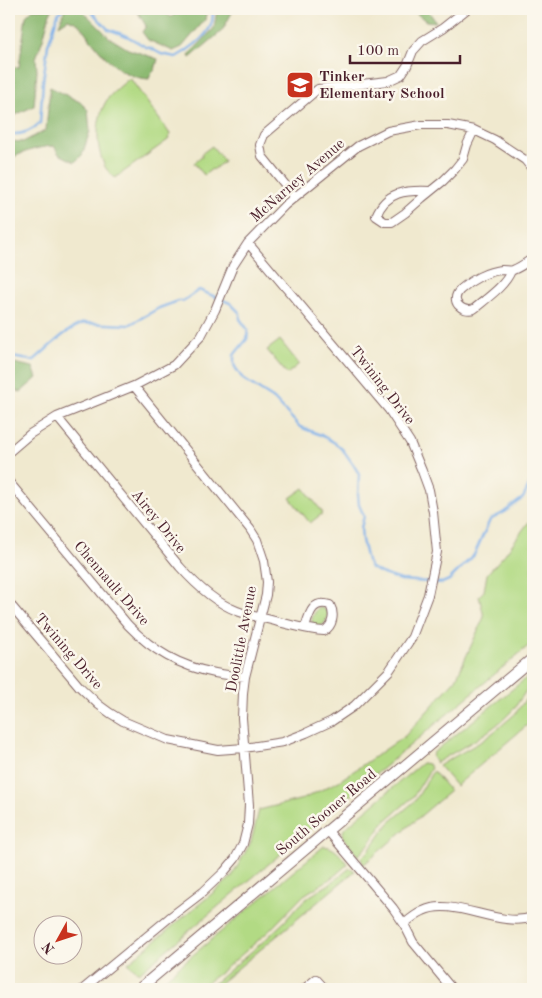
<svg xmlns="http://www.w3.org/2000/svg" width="542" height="998" font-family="'Old Standard TT',serif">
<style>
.green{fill:#b2da84;stroke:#7e7c58}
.forest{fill:#8dba72;stroke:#6c6c4e}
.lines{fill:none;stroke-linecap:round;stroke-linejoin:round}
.stream{stroke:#7baee8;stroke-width:2.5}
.minor-casing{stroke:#846664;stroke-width:10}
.major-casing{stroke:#846664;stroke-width:12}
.minor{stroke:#fff;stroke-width:8}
.major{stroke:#fff;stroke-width:10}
.labels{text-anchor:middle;stroke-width:5;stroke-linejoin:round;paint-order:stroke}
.poi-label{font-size:15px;font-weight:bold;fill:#4a1f2b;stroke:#fbf7ec;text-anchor:start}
.street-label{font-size:15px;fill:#4a1f2b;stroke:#fbf7ec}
</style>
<rect width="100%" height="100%" fill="#fbf7ec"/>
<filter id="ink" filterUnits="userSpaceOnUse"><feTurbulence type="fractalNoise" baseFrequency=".02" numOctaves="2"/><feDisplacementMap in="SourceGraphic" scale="10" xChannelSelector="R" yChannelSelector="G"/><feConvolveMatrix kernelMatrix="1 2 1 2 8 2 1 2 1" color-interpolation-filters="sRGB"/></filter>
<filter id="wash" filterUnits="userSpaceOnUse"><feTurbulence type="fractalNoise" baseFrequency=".0096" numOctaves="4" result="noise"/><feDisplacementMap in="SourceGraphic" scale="20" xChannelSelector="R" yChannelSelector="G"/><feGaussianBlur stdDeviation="1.12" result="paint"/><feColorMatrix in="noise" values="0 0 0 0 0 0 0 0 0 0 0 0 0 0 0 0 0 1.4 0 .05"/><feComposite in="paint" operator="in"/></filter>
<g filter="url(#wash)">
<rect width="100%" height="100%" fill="#f0e9cf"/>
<path class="green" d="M130,78l40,56 -2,6 -53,38c-5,-5 -10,-9 -12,-16 -8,-19 -7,-48 6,-65 6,-7 14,-13 21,-19z
M212,146l12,15 -11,9 -1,-1 -8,6 -10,-12 8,-7 -1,-2z
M280,340l19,24 -12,10 -20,-24z
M304,488l19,25 -13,10 -20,-25z
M533,516v126l-394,331 -11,-10 103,-85 20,-36 8,-32 44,-11 36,-18 66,-45 51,-57 28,-62 -5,-21 5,-5 3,-17 18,-20z
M318,608h4l6,4c0,15 -16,22 -16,8 0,-4 4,-9 6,-12z
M525,679h3l4,4c-8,9 -13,20 -21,29 -21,22 -49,35 -75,51l-4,-6 1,-4z
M533,689v31l-77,66 -17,-20 6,-4 37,-21 13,-10 20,-17z
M422,763h1l5,1 3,4 -18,29 -29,25 -14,21 -12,13 -16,-20 2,-7z
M433,771l17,20 -87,74 -2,-7 9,-9 19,-26 26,-22z
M324,846c11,1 17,10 24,18l-15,13 -29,18 -36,37 -48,41 -13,9 -12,7h-43z
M350,868l5,3 -142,118h-10l14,-8 48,-41 20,-19 14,-16 11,-9 21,-13z"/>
<path class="forest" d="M33,9h20l-3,4 -7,26 -7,19 1,13 -3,35 -25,12v-51h10l7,-51z
M66,9h15l29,29 18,11 30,10 -3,11 -5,5 -1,4c-30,-2 -44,-22 -61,-43 -8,-11 -7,-12 -20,-17l-9,6 5,-14z
M136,9h25l3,3 7,5 11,-8h25l-2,11 -23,27 -9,4 -25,-11 -6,-8 4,-6z
M217,9h17l-12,22 -32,27 -1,-3 25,-27z
M411,9h16l9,13 -10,-1z
M50,87l30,15 8,8 2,21 -8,24 -7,7 -16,-8 -5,-8c-17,1 -30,6 -45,13v-18l14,1 23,-12z
M9,362l24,5 4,11 -16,14 -12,-3z"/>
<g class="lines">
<path class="stream" d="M89,9l19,20 19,7 19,11 4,1 11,6 15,3c11,-6 30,-19 35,-32 2,-5 2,-11 2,-16
M9,134c12,1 23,-3 31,-11l3,-42 5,-36 10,-31 4,-5
M9,350l2,7 19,3 3,1c16,-13 31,-31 51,-38l45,2 30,-17 19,-7h5l16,-11 31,13 10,10v6l8,11 -1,9 -13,16v9l1,3 8,12 31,20 26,28 21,8 14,8 8,7 10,14 6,10 -1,21 1,10 5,11 -3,12 1,12 5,21 4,7 12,6 18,6 41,3 7,-3 25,-25 16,-35 13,-7 20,-15 8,-16"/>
</g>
</g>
<g filter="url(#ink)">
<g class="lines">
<defs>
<path id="minor" d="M430,191c-24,-1 -44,0 -54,25l9,6h7l13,-9 17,-15 21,-17 12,-12 8,-10 4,-14 7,-15
M295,197l-33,-41 -2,-11 4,-10 54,-46 70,-8 13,-6 6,-9 6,-15 9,-10 21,-13 24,-19
M511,271c-6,15 -24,27 -37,38 -12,4 -25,-8 -14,-19 11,-10 27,-19 42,-20 4,0 7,1 11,0 8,-3 14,-8 20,-12
M57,417l123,150c16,18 34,35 57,44 13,5 28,7 41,11 15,3 30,8 46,9 9,-5 11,-17 6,-26 -18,-6 -21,10 -25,23
M9,452l21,-18 27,-17 77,-31 40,-21 27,-29 14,-26 18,-44 15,-23 37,-38 73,-59 30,-15 33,-6h27l26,5 21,10 30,20 8,10
M9,482l119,143c25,26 51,41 87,48 10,2 20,3 30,4
M9,603l70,83 20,19 11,8 13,8 45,19 50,10 26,-2 39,-6 23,-9 26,-12 22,-15 35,-35 23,-34 16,-42 9,-43 -4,-40 -4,-22 -7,-19 -12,-29 -21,-32 -141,-167
M328,831l65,77 11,16 9,18 39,47
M404,924c6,-5 12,-10 19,-13 31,-15 75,18 110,6
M83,989l86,-71 34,-26 21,-20 11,-13 8,-15 5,-20 1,-19 -7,-87 1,-25 2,-16 21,-82 1,-13 -3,-21 -7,-21 -7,-11 -116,-143
M304,989l12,-10 9,10"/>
<path id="major" d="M139,989l394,-331"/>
</defs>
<use href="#minor" class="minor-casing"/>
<use href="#major" class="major-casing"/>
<use href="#minor" class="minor"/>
<use href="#major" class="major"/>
</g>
</g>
<defs>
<symbol id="school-square" viewBox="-11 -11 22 22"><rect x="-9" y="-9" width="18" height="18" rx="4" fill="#c8321e" stroke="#fbf7ec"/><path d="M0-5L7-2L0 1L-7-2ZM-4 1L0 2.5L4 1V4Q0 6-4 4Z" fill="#fff"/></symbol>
</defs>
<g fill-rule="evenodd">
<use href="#school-square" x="284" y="69" width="32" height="32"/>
</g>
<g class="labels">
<g class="poi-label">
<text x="319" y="81">Tinker<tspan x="319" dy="17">Elementary School</tspan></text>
</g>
<g class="street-label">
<text transform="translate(297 180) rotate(-41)" y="5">McNarney Avenue</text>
<text transform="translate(383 385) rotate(52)" y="5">Twining Drive</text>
<text transform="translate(159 521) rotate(51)" y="5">Airey Drive</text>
<text transform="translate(112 583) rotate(49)" y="5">Chennault Drive</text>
<text transform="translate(241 639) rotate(-79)" y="5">Doolittle Avenue</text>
<text transform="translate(69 651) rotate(49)" y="5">Twining Drive</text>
<text transform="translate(326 812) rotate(-40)" y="5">South Sooner Road</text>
</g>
</g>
<rect width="542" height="998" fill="none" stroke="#fbf7ec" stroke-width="30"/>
<g transform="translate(58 940) rotate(230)"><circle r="24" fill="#fbf7ec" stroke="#b4a19f"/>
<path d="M0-4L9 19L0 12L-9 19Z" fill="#c8321e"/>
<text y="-8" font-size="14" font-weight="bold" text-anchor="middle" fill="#4a1f2b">N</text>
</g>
<path d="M350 55v8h110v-8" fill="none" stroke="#4a1f2b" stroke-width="2.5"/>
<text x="357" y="55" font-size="15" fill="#4a1f2b" stroke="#fbf7ec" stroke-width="4" paint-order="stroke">100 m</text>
</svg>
